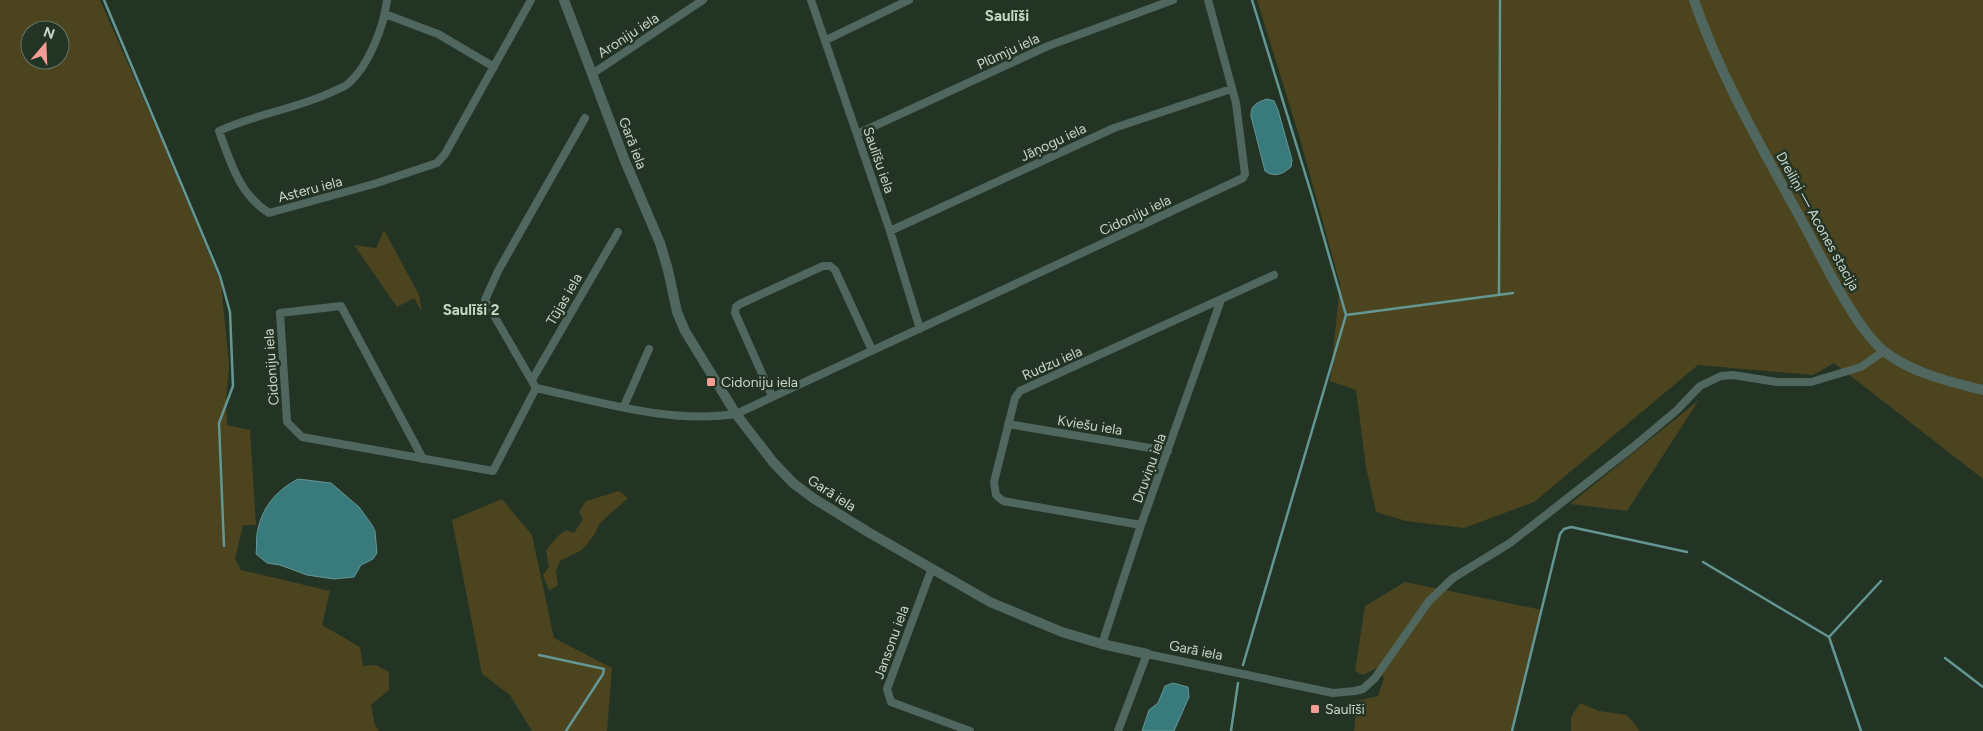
<svg xmlns="http://www.w3.org/2000/svg" width="1983" height="731" font-family="Figtree,sans-serif">
<style>
.green{fill:#4b441f;fill-rule:evenodd}
.water{fill:#397b7d;stroke:#649694}
.lines{fill:none;stroke-linecap:round;stroke-linejoin:round}
.stream{stroke:#649694;stroke-width:2.5}
.minor{stroke:#50675f;stroke-width:8}
.tertiary{stroke:#50675f;stroke-width:10}
.poi-dot{fill:#f59c94;stroke:#233425;stroke-width:2}
.labels{text-anchor:middle;stroke-width:5;stroke-linejoin:round;paint-order:stroke}
.street-label{font-size:14px;fill:#cad5cb;stroke:#233425}
.poi-label{font-size:14px;fill:#cad5cb;stroke:#233425;text-anchor:start}
.neighbourhood-label{font-size:15px;font-weight:bold;fill:#c2d8c5;stroke:#233425}
</style>
<rect width="100%" height="100%" fill="#233425"/>
<path class="green" d="M0,0h100l58,132 63,151 8,82 -3,35 1,25 23,5 6,95h-13l-8,34 6,11 89,21 -8,34 38,22 3,19 13,-1 13,7v18l-18,15 4,20 4,6h-379zM30,30h30v30h-30z
M1257,0h726v479l-149,-116 -21,12 -115,-10 -164,137 -70,26 -58,-7 -30,-9 -10,-45 -10,-77 -26,-9 10,-97 -40,-145z
M384,230l35,65 3,17 -8,-14 -17,9 -43,-62 22,3z
M1699,400l-72,111 -57,-7z
M619,491l9,7 -28,25 -6,12 -12,15 -22,11 -4,11 2,13 -9,6 -6,-16 6,-8 -3,-17 12,-14 8,-6 8,3 9,-14 -4,-7 7,-11z
M502,499l30,36 22,103 58,30 -5,63h-75l-22,-36 -28,-21 -30,-154z
M1405,582l137,28 -29,121h-159l2,-20 -8,-8 30,-7 6,-18 -7,-10 -14,7 -8,-4 10,-65z
M1580,703l19,8 28,4 13,16h-69v-14z"/>
<path class="water" d="M1267,99l7,2 4,9 14,50 -1,7c-8,7 -17,11 -26,4l-14,-55c-1,-11 7,-14 16,-17z
M298,479l33,4 28,24 13,18 3,6 2,22 -4,6 -12,6 -7,12 -20,2 -27,-4 -27,-10 -13,-2 -11,-9c1,-7 0,-13 1,-20 4,-25 18,-43 41,-55z
M1173,683l15,4 1,10 -15,34h-32l7,-21 9,-7 7,-17z"/>
<g class="lines">
<path class="stream" d="M104,0l116,276 10,36 3,74 -14,37 5,123
M1499,294l1,-294
M1346,315l167,-22
M1703,562l126,75 32,94
M1829,637l52,-56
M539,655l65,14 -1,5 -37,57
M1945,658l38,29
M1243,665l103,-350 -34,-119 -60,-196
M1231,731l7,-48
M1512,731l48,-197 4,-5 7,-2 116,25"/>
<path class="minor" d="M387,0c-3,26 -18,65 -38,83 -4,4 -12,6 -17,9 -36,17 -77,22 -113,39 12,32 20,63 50,82l105,-29 63,-21 8,-9 86,-154
M811,0l79,231 30,98
M385,14l53,20 56,33
M826,40l83,-40
M592,74l111,-74
M857,134l191,-88 125,-46
M890,231l224,-103 117,-39
M532,380l86,-148
M536,388l-51,-88 13,-29 87,-153
M772,396l-37,-83 1,-6 4,-3 83,-38h7l5,4 37,80
M624,406l25,-57
M1008,424l160,27
M423,459l-82,-153 -61,7 7,109 15,15 191,34 43,-83c65,14 133,36 200,26l507,-236 2,-4 -9,-71 -28,-103
M1141,525l-138,-24 -7,-6 -2,-13 21,-84 5,-7 254,-116
M932,568l-45,121 4,13 79,29
M1102,644l39,-119 80,-225
M1118,731l29,-77 186,39 22,-2 8,-2 12,-11 54,-77 24,-23 57,-35 123,-96 43,-36 24,-25 21,-10 12,-1 44,7h34l50,-15 23,-16"/>
<path class="tertiary" d="M564,0l61,161 35,82 8,27 9,42 8,19 51,83 37,48 20,21 20,15 55,34 122,70 72,30 40,12 45,10
M1694,0c28,82 74,158 115,234 17,32 48,96 76,118 27,21 65,30 98,38"/>
</g>
<g class="poi-dot">
<rect x="706" y="377" width="10" height="10" rx="2.5"/>
<rect x="1310" y="704" width="10" height="10" rx="2.5"/>
</g>
<g class="labels">
<g class="street-label">
<text transform="translate(628 35) rotate(-33)" y="5">Aroniju iela</text>
<text transform="translate(1008 51) rotate(-25)" y="5">Plūmju iela</text>
<text transform="translate(1053 142) rotate(-25)" y="5">Jāņogu iela</text>
<text transform="translate(633 143) rotate(69)" y="5">Garā iela</text>
<text transform="translate(879 160) rotate(71)" y="5">Saulīšu iela</text>
<text transform="translate(310 189) rotate(-15)" y="5">Asteru iela</text>
<text transform="translate(1135 215) rotate(-25)" y="5">Cidoniju iela</text>
<text transform="translate(1818 221) rotate(61)" y="5">Dreiliņi — Acones stacija</text>
<text transform="translate(564 299) rotate(-60)" y="5">Tūjas iela</text>
<text transform="translate(1052 363) rotate(-24)" y="5">Rudzu iela</text>
<text transform="translate(271 367) rotate(-94)" y="5">Cidoniju iela</text>
<text transform="translate(1090 425) rotate(9)" y="5">Kviešu iela</text>
<text transform="translate(1149 468) rotate(-70)" y="5">Druviņu iela</text>
<text transform="translate(832 493) rotate(33)" y="5">Garā iela</text>
<text transform="translate(891 642) rotate(-70)" y="5">Jansonu iela</text>
<text transform="translate(1196 650) rotate(11)" y="5">Garā iela</text>
</g>
<g class="poi-label">
<text x="721" y="387">Cidoniju iela</text>
<text x="1325" y="714">Saulīši</text>
</g>
<g class="neighbourhood-label">
<text x="1007" y="21">Saulīši</text>
<text x="471" y="315">Saulīši 2</text>
</g>
</g>
<g transform="translate(45 45) rotate(19)"><circle r="24" fill="#233425" stroke="#667467"/>
<path d="M0-4L9 19L0 12L-9 19Z" fill="#f59c94"/>
<text y="-8" font-size="14" font-weight="bold" text-anchor="middle" fill="#cad5cb">N</text>
</g>
</svg>
